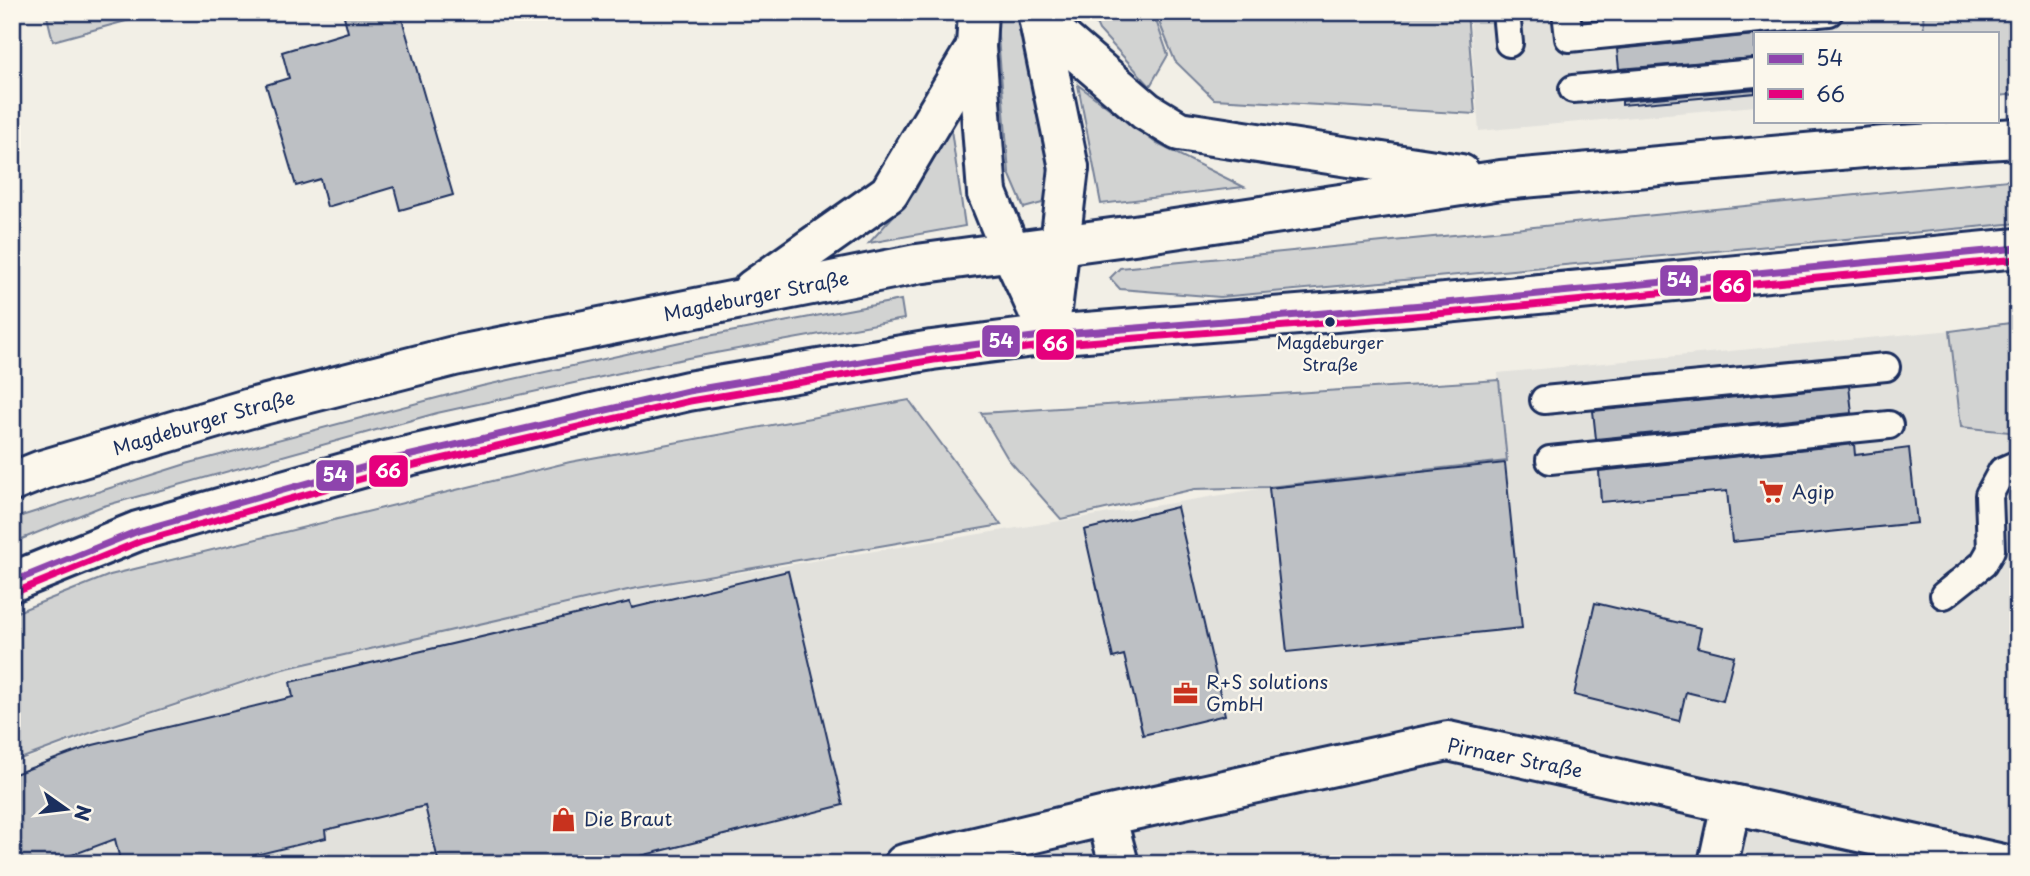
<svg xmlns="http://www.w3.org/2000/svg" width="2030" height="876" font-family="'Playpen Sans',sans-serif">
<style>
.built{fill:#e2e1dc}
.green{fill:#d2d3d2;stroke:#768198;stroke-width:2}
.building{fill:#bdc0c4;stroke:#1b2f5e;stroke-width:2}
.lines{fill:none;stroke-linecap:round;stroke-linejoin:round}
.service-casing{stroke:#1b2f5e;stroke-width:32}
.minor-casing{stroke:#1b2f5e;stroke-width:44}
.secondary-casing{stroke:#1b2f5e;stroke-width:44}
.service{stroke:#fbf7ec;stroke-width:26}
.minor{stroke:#fbf7ec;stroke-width:38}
.secondary{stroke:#fbf7ec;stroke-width:38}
.bus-1-casing{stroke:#fbf7ec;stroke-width:12}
.bus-2-casing{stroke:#fbf7ec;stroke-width:12}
.bus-1{stroke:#8e44ad;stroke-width:7}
.bus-2{stroke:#e5007d;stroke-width:7}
.bus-dot{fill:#1b2f5e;stroke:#fbf7ec;stroke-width:2.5}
.labels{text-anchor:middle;stroke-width:5;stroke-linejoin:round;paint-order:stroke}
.bus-label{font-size:17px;fill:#1b2f5e;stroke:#fbf7ec}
.street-label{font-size:19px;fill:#1b2f5e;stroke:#fbf7ec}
.poi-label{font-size:19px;fill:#1b2f5e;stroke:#fbf7ec;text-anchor:start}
.line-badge{stroke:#fbf7ec;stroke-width:2.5}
.badge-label{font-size:19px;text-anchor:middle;font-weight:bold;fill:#fff}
</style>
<rect width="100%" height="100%" fill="#f2efe6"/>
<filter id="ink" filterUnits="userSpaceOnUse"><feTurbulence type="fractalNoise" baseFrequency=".0143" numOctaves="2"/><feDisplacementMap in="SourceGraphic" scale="14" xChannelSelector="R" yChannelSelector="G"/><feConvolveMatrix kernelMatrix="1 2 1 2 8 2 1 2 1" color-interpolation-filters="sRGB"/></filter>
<g filter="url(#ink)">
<path class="built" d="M1469,12h459l2,21h-175v73l-276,25z
M1953,330l9,97 56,3v434h-2006v-100l80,-29 192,-65 349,-80 632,-102 241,-26 -8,-89z"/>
<path class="green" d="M46,12h84l3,7 -80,22z
M996,12h21l32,151 -3,39 -22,6 -15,-35z
M1091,12h62l15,43 -18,31 -51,-56z
M1155,12h312l8,102 -261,-15 -39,-38z
M1923,12h95v82l-21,2v-63h-73z
M1078,85l79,59 87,43 -143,17z
M950,123l15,103 -96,17 46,-51z
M2018,179v44l-798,74 -100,-8 -10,-11 10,-10z
M901,300l3,19 -216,39 -251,55 -337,94 -88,36v-24l174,-55 296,-78 221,-49z
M2018,322v111l-57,-6 -11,-96z
M1499,380l8,81 -239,26 -73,2 -134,30 -53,-60 -27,-46z
M909,400l92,125 -369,64 -349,80 -193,64 -78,29v-148l98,-39 460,-113z"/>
<path class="building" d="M343,12h57l53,183 -53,15 -6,-23 -67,20 -7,-28 -24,7 -30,-101 23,-7 -7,-26 66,-20z
M1755,35v23l-136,11 -2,-20z
M1755,89v4l-133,12v-4z
M1849,386l3,27 -256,26 -3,-28z
M1854,444l1,11 54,-7 8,75 -185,19 -5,-51 -126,11 -2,-31z
M1505,463l17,165 -235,24 -18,-164z
M1177,507l48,208 -82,20 -19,-80 -11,3 -29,-128z
M788,571l55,234 -234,59h-170l-14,-58 -100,24 1,8 -108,26h-97l-6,-25 -67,25h-36v-89l81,-30 200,-48 -3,-15 340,-80 2,6z
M1595,603l106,25 -4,19 37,9 -11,45 -37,-9 -7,29 -105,-26z"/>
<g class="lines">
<defs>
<path id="service" d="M1506,12l3,31
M1566,12l3,26 260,-26
M1573,89l182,-16
M1544,400l342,-33
M1550,460l339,-35
M1944,595l39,-31 8,-14 -2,-55 13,-24 16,-7"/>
<path id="minor" d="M978,12l-2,35 11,146
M1037,12l32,156
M1106,816l13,48
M904,864l202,-48 342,-75 555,123
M1718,864l13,-60"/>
<g id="secondary">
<path d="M1040,20l106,91 33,20 282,43"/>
<path d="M987,193l24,59 38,83"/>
<path d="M753,289l136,-96 87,-146"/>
<path d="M1049,335l20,-167"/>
<path id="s1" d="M12,482l30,-12 205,-61 207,-53 463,-92 217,-29 367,-55 384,-34 133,-8"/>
<path d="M12,582l126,-51 248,-70 302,-70 244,-41 117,-15 386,-31 583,-56"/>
</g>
</defs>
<use href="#service" class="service-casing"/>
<use href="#minor" class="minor-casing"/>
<use href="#secondary" class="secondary-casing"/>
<use href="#service" class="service"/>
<use href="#minor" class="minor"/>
<use href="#secondary" class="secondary"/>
<defs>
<path id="bus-1" d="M12,582l126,-51 248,-70 302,-70 244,-41 117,-15 386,-31 583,-56"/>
<path id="bus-2" d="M16,592l125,-51 248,-70 301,-70 244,-41 116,-15 386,-31 582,-55"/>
</defs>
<use href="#bus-1" class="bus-1-casing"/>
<use href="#bus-2" class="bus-2-casing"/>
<use href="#bus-1" class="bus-1"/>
<use href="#bus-2" class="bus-2"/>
</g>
</g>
<defs>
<symbol id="supermarket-bare" viewBox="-9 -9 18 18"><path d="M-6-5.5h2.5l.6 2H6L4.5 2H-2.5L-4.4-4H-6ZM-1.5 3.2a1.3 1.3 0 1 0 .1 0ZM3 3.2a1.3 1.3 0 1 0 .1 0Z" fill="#c8321e" stroke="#fbf7ec" stroke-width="2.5" paint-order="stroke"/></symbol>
<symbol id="office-bare" viewBox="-9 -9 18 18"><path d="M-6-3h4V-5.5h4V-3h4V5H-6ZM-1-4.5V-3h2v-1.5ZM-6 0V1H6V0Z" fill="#c8321e" stroke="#fbf7ec" stroke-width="2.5" paint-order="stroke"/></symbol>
<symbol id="shop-bare" viewBox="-9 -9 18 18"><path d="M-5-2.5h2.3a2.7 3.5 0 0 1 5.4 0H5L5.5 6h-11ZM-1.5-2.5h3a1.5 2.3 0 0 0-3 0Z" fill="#c8321e" stroke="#fbf7ec" stroke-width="2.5" paint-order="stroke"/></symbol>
</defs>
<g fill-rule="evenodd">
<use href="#supermarket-bare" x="1754" y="474" width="35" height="35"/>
<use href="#office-bare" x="1168" y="676" width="35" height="35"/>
<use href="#shop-bare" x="546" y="802" width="35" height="35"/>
</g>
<circle class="bus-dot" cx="1330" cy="322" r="6"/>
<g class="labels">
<g class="bus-label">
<text x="1330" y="349">Magdeburger<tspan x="1330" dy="22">Straße</tspan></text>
</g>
<g class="street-label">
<text dy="7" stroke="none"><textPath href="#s1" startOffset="768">Magdeburger Straße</textPath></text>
<text dy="7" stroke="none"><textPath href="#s1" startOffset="201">Magdeburger Straße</textPath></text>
<text transform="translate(1515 758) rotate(11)" y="7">Pirnaer Straße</text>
</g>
<g class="poi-label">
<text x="1792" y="499">Agip</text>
<text x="1206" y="689">R+S solutions<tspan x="1206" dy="22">GmbH</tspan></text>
<text x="584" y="826">Die Braut</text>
</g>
</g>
<g class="line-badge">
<rect x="1659" y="264" width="40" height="33" rx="7" fill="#8e44ad"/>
<rect x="1712" y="269" width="40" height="34" rx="7" fill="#e5007d"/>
<rect x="981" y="324" width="40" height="34" rx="7" fill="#8e44ad"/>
<rect x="1035" y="328" width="40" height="33" rx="7" fill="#e5007d"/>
<rect x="368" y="454" width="41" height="34" rx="7" fill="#e5007d"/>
<rect x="315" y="459" width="40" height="33" rx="7" fill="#8e44ad"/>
</g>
<g class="badge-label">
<text x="1679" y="287">54</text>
<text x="1732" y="293">66</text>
<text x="1001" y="348">54</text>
<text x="1055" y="351">66</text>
<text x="388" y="478">66</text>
<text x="335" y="482">54</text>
</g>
<rect width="2030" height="876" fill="none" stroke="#fbf7ec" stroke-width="42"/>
<rect x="21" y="21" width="1988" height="834" fill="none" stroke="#1b2f5e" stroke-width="2.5" filter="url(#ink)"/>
<rect x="1754" y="32" width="245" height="91" fill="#fbf7ec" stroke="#a1a7b3" stroke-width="2"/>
<rect x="1768" y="54" width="35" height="10" fill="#8e44ad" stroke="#a1a7b3" stroke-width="2"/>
<text x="1816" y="66" font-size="21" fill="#1b2f5e">54</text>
<rect x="1768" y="89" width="35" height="10" fill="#e5007d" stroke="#a1a7b3" stroke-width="2"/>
<text x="1816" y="102" font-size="21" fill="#1b2f5e">66</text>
<g transform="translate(66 809) rotate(104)" stroke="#fbf7ec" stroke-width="5" paint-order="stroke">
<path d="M0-5L12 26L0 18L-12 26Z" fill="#1b2f5e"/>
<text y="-10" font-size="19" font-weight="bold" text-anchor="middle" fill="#1b2f5e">N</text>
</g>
</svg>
